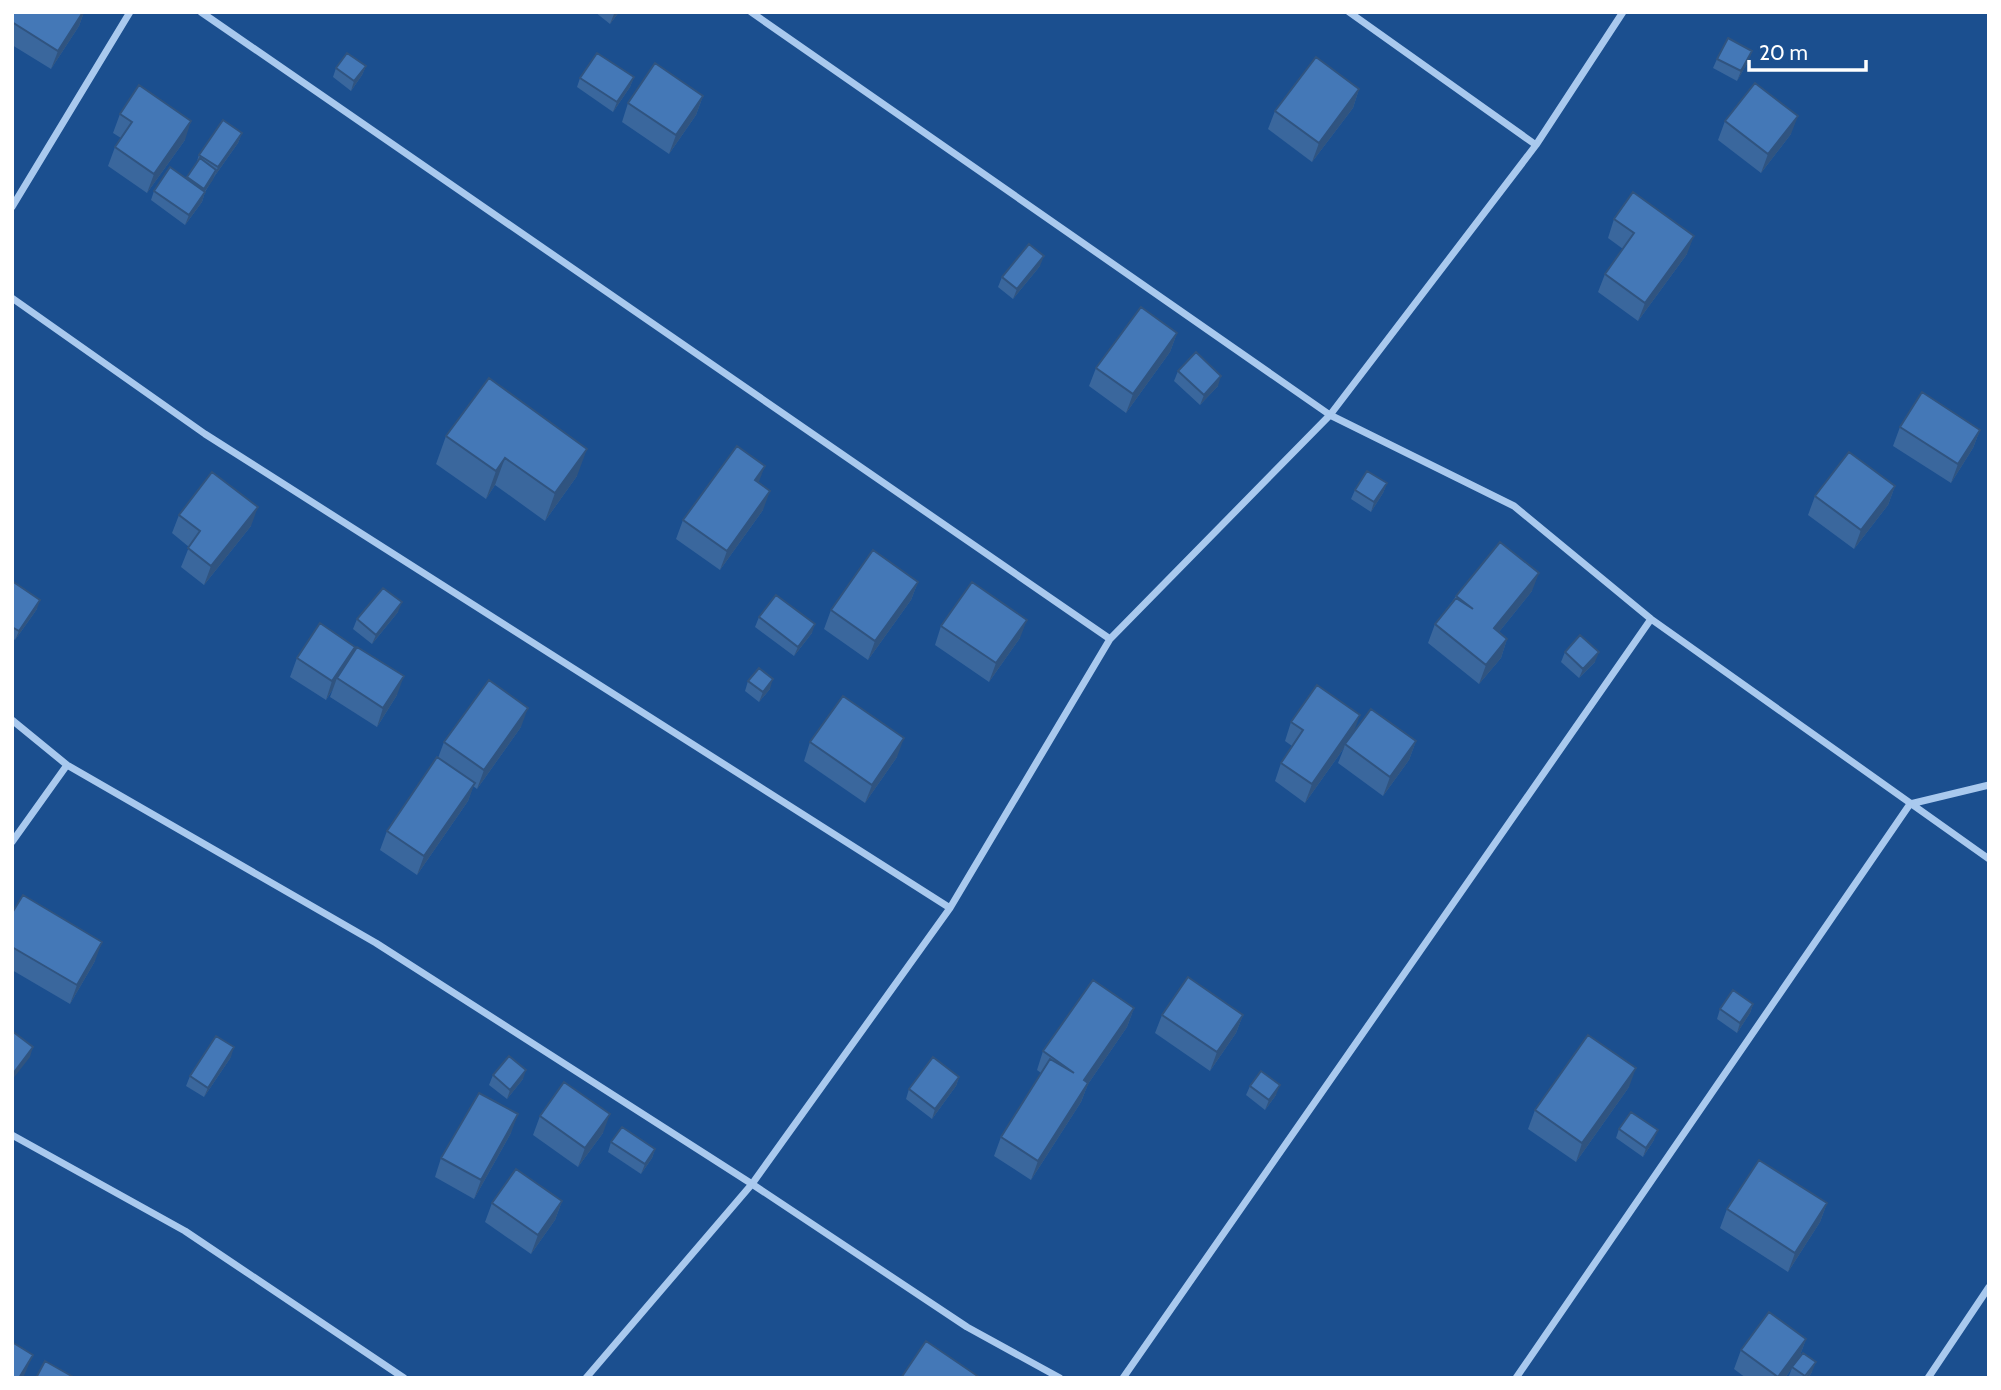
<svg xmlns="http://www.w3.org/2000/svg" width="2001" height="1390" font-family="Cabin,sans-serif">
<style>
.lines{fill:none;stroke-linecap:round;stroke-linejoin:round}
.street{stroke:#a9c9ee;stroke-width:7}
.wall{fill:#3a679d}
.shaded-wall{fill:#305480}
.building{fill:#4478b7;stroke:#305480;stroke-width:2}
</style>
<rect width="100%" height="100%" fill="#1b4f8f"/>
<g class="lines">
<path class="street" d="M201,12l909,627
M751,12l579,403 184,91 137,113 338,240
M1349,12l187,133
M12,207l118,-195
M12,298l193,136 745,474
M12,720l55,45 309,178 376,241 215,143 93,51
M12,842l55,-77
M12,1135l173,96 219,147
M586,1378l166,-194 198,-276 160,-269 220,-224 206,-270 87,-133
M1123,1378l528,-759
M1516,1378l394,-574 79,-19
M1928,1378l61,-91"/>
</g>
<path class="wall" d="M13,12h71l-5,14 -28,43 -39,-24z
M595,12h24l-9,12z
M1717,59l32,1 -12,21 -24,-13z
M366,66l-4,9 -11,16 -18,-14 3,-9z
M634,77l-4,10 -17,25 -36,-25 3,-9z
M1359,89l-6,19 -41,54 -44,-33 7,-18z
M703,96l-7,19 -27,39 -47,-32 6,-19z
M120,114l65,26 -38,53 -39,-27 7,-19 6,-9 -8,-5z
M1725,121l66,13 -30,39 -43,-33z
M242,133l-4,10 -24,34 -9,15 -3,10 -17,23 -34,-25 3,-9 32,-12 10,-15 3,-9z
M1614,219l73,35 -49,67 -40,-29 7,-18 18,-25 -15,-11z
M1040,266l-27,33 -15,-12 4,-10z
M1177,333l-7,19 -44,61 -37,-27 7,-18z
M1178,371l40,15 -18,19 -26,-24z
M1900,427l80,3 -7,18 -22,35 -58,-37z
M446,436l131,40 -32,45 -50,-36 -9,14 -50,-35z
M1387,483l-4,10 -12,19 -20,-13 4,-9z
M1895,486l-7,19 -34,44 -46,-34 7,-19z
M763,510l-43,60 -44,-31 7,-19z
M179,515l72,11 -47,59 -23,-18 8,-20 -17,-14z
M12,581l25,28 -22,31 -3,-2z
M918,582l-7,18 -43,60 -44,-31 7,-19z
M1532,591l-33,41 8,7 -6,19 -22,26 -51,-41 7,-19 19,-25 2,-3z
M398,612l-26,32 -19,-15 4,-10z
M759,617l53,16 -18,23 -39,-29z
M941,626l79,12 -31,44 -54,-37z
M355,647l-2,7 44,41 -20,32 -47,-30 3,-8 -7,11 -36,-23 7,-19z
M1565,652l30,10 -16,16 -18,-16z
M748,681l22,8 -11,13 -14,-11z
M1291,722l63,9 62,10 -7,19 -26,36 -45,-33 6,-15 -39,55 -30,-22 6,-18 11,-17 -7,-5z
M521,727l-44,62 -4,-3 -5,15 -51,74 -37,-25 7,-19 51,-73 6,-16z
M810,742l87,15 -32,46 -61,-42z
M12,913l83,48 -25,43 -58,-34z
M1753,1004l-3,9 -13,20 -20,-14 3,-10z
M1134,1008l-7,19 -39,57 -7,18 -50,78 -37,-24 7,-19 40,-64 -4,-3 6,-19z
M1162,1015h81l-7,18 -26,38 -55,-38z
M231,1057l-27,40 -18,-11 4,-10z
M493,1075l30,4 -16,20 -18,-14z
M959,1077l-3,9 -24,33 -26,-20 3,-10z
M1250,1086l26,9 -11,15 -19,-15z
M1629,1087l-53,75 -48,-33 7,-19z
M540,1116l63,17 -25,34 -45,-32z
M1619,1129l35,11 -11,17 -27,-19z
M511,1133l-37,66 -39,-22 6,-19z
M611,1142l44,7 -3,9 -11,16 -33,-22z
M562,1201l-7,19 -24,34 -46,-32 7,-19z
M1827,1203l-7,19 -32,50 -68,-44 7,-19z
M1806,1339l-7,19 13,14 -4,6h-17l-2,-2 3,-8 -7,10h-39l-12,-9 7,-19z"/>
<path class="shaded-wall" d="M83,12h1l-5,14 -28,43 7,-18z
M615,12h4l-9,12 4,-10z
M1752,51l-3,9 -12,21 4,-10z
M366,66l-4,9 -11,16 3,-10z
M634,77l-4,10 -17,25 4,-10z
M1359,89l-6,19 -41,54 7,-19z
M703,96l-7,19 -27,39 7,-19z
M1798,116l-7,18 -30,39 7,-19z
M191,121l-6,19 -38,53 7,-19z
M242,133l-4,10 -24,34 4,-10z
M216,170l-3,10 -13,18 4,-9z
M205,192l-3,10 -17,23 4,-10z
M1694,236l-7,18 -49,67 7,-18z
M1044,256l-4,10 -27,33 4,-10z
M1177,333l-7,19 -44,61 7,-19z
M1221,376l-3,10 -18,19 4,-10z
M1980,430l-7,18 -22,35 7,-19z
M587,449l-10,27 -32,45 10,-28z
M505,458l-10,27 -9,14 10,-28z
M765,466l-7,18 -3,-4z
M1387,483l-4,10 -12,19 3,-10z
M1895,486l-7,19 -34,44 7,-19z
M770,491l-7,19 -43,60 7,-19z
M258,507l-7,19 -47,59 7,-19z
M1539,573l-7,18 -45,56 7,-19z
M918,582l-7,18 -43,60 7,-19z
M40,600l-3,9 -22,31 4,-9z
M402,602l-4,10 -26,32 4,-9z
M1027,620l-7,18 -31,44 7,-19z
M815,624l-3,9 -18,23 4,-9z
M1507,639l-6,19 -22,26 7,-19z
M355,647l-7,19 -11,12 -4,11 -7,11 6,-19z
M1599,652l-4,10 -16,16 4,-9z
M404,676l-7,19 -20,32 6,-19z
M773,679l-3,10 -11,13 4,-10z
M528,708l-7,19 -44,62 7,-19z
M1360,715l-7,19 -8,10 -1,4 -39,55 7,-19z
M904,738l-7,19 -32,46 7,-18z
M1416,741l-7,19 -26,36 7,-19z
M475,783l-7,18 -51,74 7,-19z
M102,942l-7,19 -25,43 7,-19z
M1753,1004l-3,9 -13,20 3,-10z
M1134,1008l-7,19 -39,57 -7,18 -50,78 7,-19 46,-81z
M1243,1015l-7,18 -26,38 7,-19z
M33,1047l-3,10 -18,23v-5z
M234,1047l-3,10 -27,40 4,-9z
M1636,1068l-7,19 -53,75 6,-19z
M526,1070l-3,9 -16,20 3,-9z
M959,1077l-3,9 -24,33 3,-10z
M1280,1085l-4,10 -11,15 4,-10z
M518,1114l-7,19 -37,66 7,-19z
M610,1114l-7,19 -25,34 7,-19z
M1658,1130l-4,10 -11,17 3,-9z
M655,1149l-3,9 -11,16 4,-10z
M562,1201l-7,19 -24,34 7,-19z
M1827,1203l-7,19 -32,50 7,-19z
M1806,1339l-7,19 -14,20h-7z
M33,1355l-10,23h-4z
M1816,1362l-4,10 -4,6h-3z"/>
<path class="building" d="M13,12h70l-25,39 -46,-29z
M1728,38l24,13 -11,20 -24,-12z
M347,53l19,13 -12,15 -18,-13z
M597,53l37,24 -17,25 -37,-24z
M1316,57l43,32 -40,54 -44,-32z
M655,63l48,33 -27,39 -48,-32z
M1755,83l43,33 -30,38 -43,-33z
M139,85l52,36 -37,53 -39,-27 17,-25 -12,-8z
M223,120l19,13 -24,34 -19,-12z
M200,158l16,12 -12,19 -17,-12z
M170,167l35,25 -16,23 -35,-24z
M1633,192l61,44 -49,67 -40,-29 29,-41 -20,-14z
M1029,244l15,12 -27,33 -15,-12z
M1141,307l36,26 -44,61 -37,-26z
M1196,352l25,24 -17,19 -26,-24z
M489,378l98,71 -32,44 -50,-35 -9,13 -50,-35z
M1922,392l58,38 -22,34 -58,-37z
M737,446l28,20 -10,14 15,11 -43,60 -44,-31z
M1849,452l46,34 -34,44 -46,-34z
M1367,471l20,12 -13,19 -19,-12z
M212,472l46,35 -47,59 -23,-18 12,-17 -21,-16z
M1500,542l39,31 -45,55 13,11 -21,26 -51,-41 21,-26 17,11 -17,-13z
M873,550l45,32 -43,59 -44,-31z
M12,581l28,19 -21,31 -7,-4z
M972,582l55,38 -31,43 -55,-37z
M383,588l19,14 -26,33 -19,-16z
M776,595l39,29 -17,23 -39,-30z
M320,623l35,24 -23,34 -35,-23z
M1580,635l19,17 -16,17 -18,-17z
M357,647l47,29 -21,32 -46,-30z
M759,668l14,11 -10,13 -15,-11z
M489,680l39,28 -44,62 -40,-28z
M1317,685l43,30 -48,69 -31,-21 22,-33 -12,-8z
M843,696l61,42 -32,47 -62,-43z
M1371,709l45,32 -26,36 -45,-33z
M437,757l38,26 -51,73 -37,-25z
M23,895l79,47 -25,43 -65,-38v-34z
M1188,977l55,38 -26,37 -55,-37z
M1093,980l41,28 -50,72 4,3 -50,78 -37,-24 49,-78 24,14 -31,-22z
M1733,990l20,14 -13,19 -20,-14z
M12,1031l21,16 -21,28z
M1588,1035l48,33 -54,75 -47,-33z
M216,1036l18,11 -26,41 -18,-12z
M509,1056l17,14 -16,20 -17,-15z
M933,1057l26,20 -24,32 -26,-20z
M1261,1071l19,14 -11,15 -19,-14z
M564,1082l46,32 -25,34 -45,-32z
M479,1093l39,21 -37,66 -40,-22z
M1631,1112l27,18 -12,18 -27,-19z
M622,1127l33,22 -10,15 -34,-22z
M1759,1160l68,43 -32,50 -68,-44z
M516,1169l46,32 -24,34 -46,-32z
M1769,1312l37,27 -28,38 -37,-27z
M926,1341l53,36 -78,1z
M12,1342l21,13 -14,23h-7z
M1803,1353l13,9 -11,14 -13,-9z
M45,1361l30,17h-39z"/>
<rect width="2001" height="1390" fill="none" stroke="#ffffff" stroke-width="28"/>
<path d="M1749 60v10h117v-10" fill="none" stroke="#ffffff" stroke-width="3.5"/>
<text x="1759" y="60" font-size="21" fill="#ffffff" stroke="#1b4f8f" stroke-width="5" paint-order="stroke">20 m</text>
</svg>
